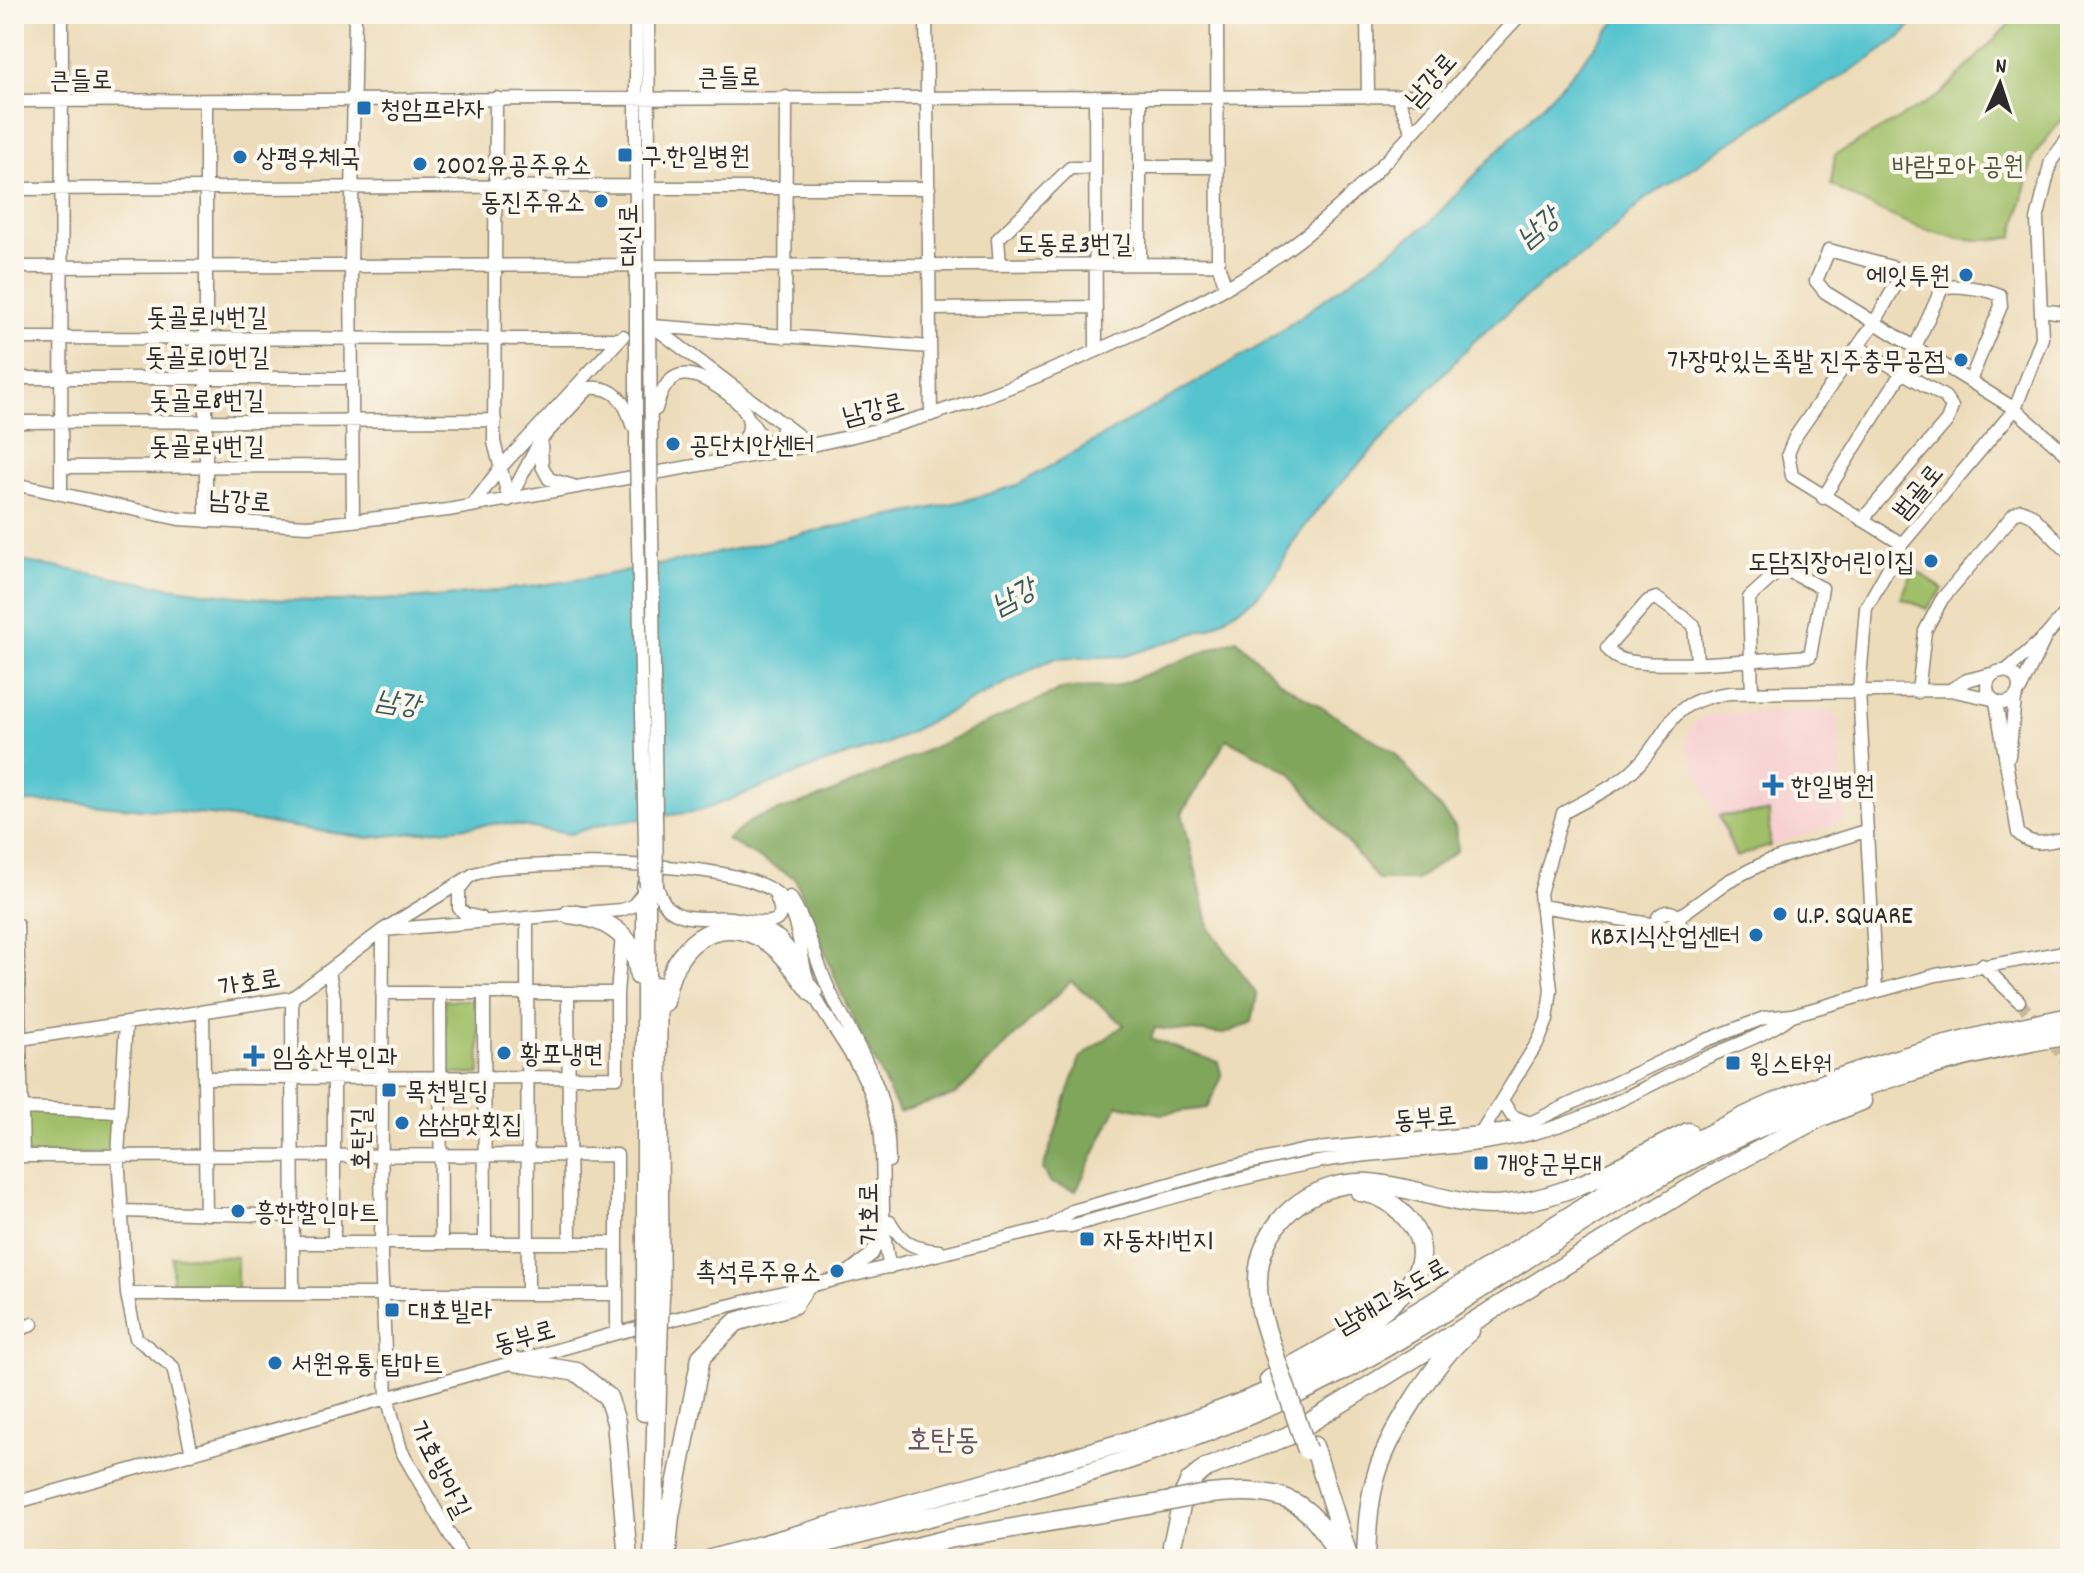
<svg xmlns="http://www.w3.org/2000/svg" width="2084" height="1573" font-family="Dekko,'Poor Story',sans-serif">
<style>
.built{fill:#f7cfd1}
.green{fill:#a0bf67;stroke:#667549;stroke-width:2}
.forest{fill:#80a65c;stroke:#566844;stroke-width:2}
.water{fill:#57c4cf;stroke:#41787d;stroke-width:2}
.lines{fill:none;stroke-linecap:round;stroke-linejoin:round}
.minor-tunnel{stroke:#c6b99d;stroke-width:12;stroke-dasharray:12 6;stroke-linecap:butt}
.minor-casing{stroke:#8c8472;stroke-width:15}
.highway-casing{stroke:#8c8472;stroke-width:21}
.minor{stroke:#fff;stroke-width:12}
.highway{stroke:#fff;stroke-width:18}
.minor-bridge-casing{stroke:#8c8472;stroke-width:15;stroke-linecap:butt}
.highway-bridge-casing{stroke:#8c8472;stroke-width:21;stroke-linecap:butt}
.minor-bridge{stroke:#fff;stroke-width:12}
.highway-bridge{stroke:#fff;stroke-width:18}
.poi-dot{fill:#1f6fb2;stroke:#fbf7ec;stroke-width:3}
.labels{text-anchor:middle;stroke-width:8;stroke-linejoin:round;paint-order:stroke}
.street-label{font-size:26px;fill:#2b2b2b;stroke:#fbf7ec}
.poi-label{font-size:26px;fill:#2b2b2b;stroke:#fbf7ec;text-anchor:start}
.park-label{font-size:26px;fill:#4e573d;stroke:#fbf7ec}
.water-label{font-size:28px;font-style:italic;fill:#38595c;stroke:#fbf7ec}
.quarter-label{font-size:30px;fill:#695762;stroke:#fbf7ec}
</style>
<rect width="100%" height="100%" fill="#fbf7ec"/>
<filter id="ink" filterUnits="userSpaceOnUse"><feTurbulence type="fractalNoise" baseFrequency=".0125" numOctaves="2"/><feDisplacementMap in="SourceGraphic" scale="16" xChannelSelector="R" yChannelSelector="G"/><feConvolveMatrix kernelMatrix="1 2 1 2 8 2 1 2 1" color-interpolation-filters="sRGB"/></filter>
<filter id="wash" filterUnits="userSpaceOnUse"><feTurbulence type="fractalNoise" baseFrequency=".006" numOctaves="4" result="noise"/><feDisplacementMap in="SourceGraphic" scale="32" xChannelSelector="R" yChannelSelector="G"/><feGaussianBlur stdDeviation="1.8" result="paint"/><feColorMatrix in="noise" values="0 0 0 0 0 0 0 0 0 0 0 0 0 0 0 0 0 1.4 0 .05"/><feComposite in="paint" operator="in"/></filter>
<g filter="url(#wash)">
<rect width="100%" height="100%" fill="#eddcba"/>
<path class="built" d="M1826,711l13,7 6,103 -112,38 -45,-109v-16l10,-15 24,-6z"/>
<path class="green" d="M2019,14h51v94l-36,48 -21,81c-60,14 -131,-23 -182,-52l4,-30 105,-60z
M1914,569l29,20 -16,20 -26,-11z
M1769,812l1,34 -34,11 -17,-41z
M444,1000h35l1,74h-35z
M24,1109l94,4 -2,41 -91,1z
M172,1256l65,1v36l-65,-1z"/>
<path class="forest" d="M1237,639l42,42 115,71 61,75 3,23 -42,30h-38l-87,-107 -64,-34 -45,74 27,114 48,68 -5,27 -27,12 -70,-6 -4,11 67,23 4,15 -15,31 -45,6 -44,-9 -42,86 -25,-8 -8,-14 37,-111 44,-33 -53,-44 -116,114 -56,17 -57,-117 -47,-117 -68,-38 25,-20 75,-25 238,-107 48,-1z"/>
<path class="water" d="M1622,14h299l-18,21 -40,29 -105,60 -113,75 -48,46 -52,36 -72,61 -152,163 -27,36 -19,35 -21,23 -44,29 -84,28 -73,3 -167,85 -56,17 -130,50 -97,13 -33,10 -68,-11 -134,15 -149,-22 -151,-14h-54v-242c101,17 203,40 306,41 167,2 329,-32 491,-69 68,-15 140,-24 206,-47l246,-141 165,-120 142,-148z"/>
</g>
<g filter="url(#ink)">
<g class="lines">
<path class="minor-tunnel" d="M2019,1001l50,63"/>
<defs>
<path id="minor" d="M636,14v441
M648,14l3,441
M926,14l5,401
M1217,14l1,250 8,24
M1367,14l1,83
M1397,96l15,36
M1095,97l1,254
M1140,97v167
M496,98l-2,344 15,58
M14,101l1430,-5
M206,101v420
M1140,167h77
M650,188h279
M14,189l623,-3
M1000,265l-2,-26 72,-71h25
M651,266l567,-2
M14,267l623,-2
M930,309l166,-2
M2042,310l28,4
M652,326l278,21
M654,327l157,118
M785,337l1,-240
M14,338l606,1
M1858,347l87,50 7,10 -5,14 -85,99
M1915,347l27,-59c12,-4 45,1 58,7l1,11 -31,75
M14,378h338
M656,409c12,-46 37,-40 69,-17 32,23 33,44 -2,65
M749,419l22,32 9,-12 3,-16
M14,422l481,-2
M541,440l1,26 7,13 24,7
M61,467l291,-1
M14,484l165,35 129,7 140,-16 363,-65c114,-22 215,-61 320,-110 67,-31 132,-63 188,-111 74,-62 135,-140 202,-210
M61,494l1,-480
M1823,498l79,-126
M509,500l32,-61 48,-51c26,-3 37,14 43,37
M472,506l29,-39 122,-131
M353,521l-2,-253 4,-254
M1902,544l-110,-68 -4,-22 7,-17 80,-115 25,-45 -5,-9 -66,-18 -13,31 9,11 190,117 55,48
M1697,661l-3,-36 -38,-27 -8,3 -41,47c3,3 5,7 9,9 25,15 158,1 194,-1l12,-68 -40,-20 -33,30 3,95
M1987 687a16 16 0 1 1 32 0a16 16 0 1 1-32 0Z
M2006,671l40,-35 24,-28
M1950,690l17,-10 28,-7
M2020,690l26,-54
M1918,692l7,-61 17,-32 72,-85 7,-4 11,5 38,39
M1996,702l22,131c15,16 32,8 52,4
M2009,756l6,-57
M467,879l-8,10v19l6,6 16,4
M657,887c4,10 7,20 17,25 18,10 38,4 57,6 16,2 64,17 45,-21
M790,897c20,31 25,65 41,97 32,66 57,89 58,167
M1541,906l115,19
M1656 924a12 12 0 1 1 24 0a12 12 0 1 1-24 0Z
M527,918l1,375
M1677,918l51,-37 38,-19 99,-31
M17,925l6,231 594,-1v178
M758,925l22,13 23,28
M1982,965l37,36
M329,972l5,26v245
M1876,991l-17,-300 7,-83 36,-64 113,-135 27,-71 -5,-118 14,-59 19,-25
M382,993h235
M440,993l1,250
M484,993l1,250
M568,993l2,250
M292,998l1,296
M203,1012l3,202
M126,1023l-8,132 9,139 9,44 37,29 19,87
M14,1040l278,-42 91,-68 91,-56 21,-6c54,-5 258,-12 289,33 20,27 14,63 29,92 24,46 60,81 67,135 6,45 -2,94 10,139
M2069,1064l1,1
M204,1078l413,-1v-84l5,-58
M1503,1102l9,14 18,7
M22,1108l98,4
M1478,1138l61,-98 8,-20 4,-30 -11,-97 23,-80c24,-14 54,-26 74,-47 39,-40 27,-64 93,-73l220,-3 42,9
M122,1211l170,5
M890,1222c13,22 24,27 49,29
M1051,1226l21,-15 158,-44 76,-17 195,-19 29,-8 174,-82 60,-23 28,-3 144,-40 134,-24
M293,1243h324
M846,1274l26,-20 10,-22
M127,1294h490
M14,1333l18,-9
M14,1503l603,-170 433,-106 21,-1c80,-22 160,-47 241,-63 73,-14 149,-11 222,-30 59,-15 112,-47 167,-73 32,-15 63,-23 91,-45
M464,1559l-63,-109 -14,-54 -6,-137 2,-329 238,-20 12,-4 12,-16"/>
<path id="highway" d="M569,914c38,4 67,21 70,62
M657,986l3,310
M665,1002c5,-54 50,-95 103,-60 18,12 31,34 45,51
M646,1298v-411
M516,1362l61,10 31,25 8,25 12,137
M1277,1362c-8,-25 -19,-50 -19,-77 -2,-61 52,-105 111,-102 47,3 90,27 139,21 65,-7 122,-44 180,-72
M1269,1380c41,-30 192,-86 142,-156 -13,-18 -29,-30 -51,-32
M644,1412l1,-63
M1314,1446l35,113
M1201,1495c65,-8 111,-5 137,64
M1172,1545l12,-52 6,-12 16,-13 82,-32 420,-259 111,-59 43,-17
M653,1559l5,-213
M666,1559l4,-43 31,-159 35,-35 57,-17 12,-18
M711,1559c105,-29 209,-59 314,-88 90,-26 181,-50 266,-90 152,-73 284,-179 434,-255 106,-54 229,-86 345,-109
M761,1559c179,-45 364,-86 532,-163 147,-68 273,-174 418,-246 112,-55 236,-95 359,-115
M868,1559l80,-20 218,-37
M1366,1559c1,-27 2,-53 9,-79 11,-44 61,-121 95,-149"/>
</defs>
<use href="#minor" class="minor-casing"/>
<use href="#highway" class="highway-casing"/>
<use href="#minor" class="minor"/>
<use href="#highway" class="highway"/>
<defs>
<path id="minor-bridge" d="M636,455l10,432
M651,455l6,432"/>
<path id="highway-bridge" d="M658,1346l2,-50
M645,1349l1,-51
M1277,1362l30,88
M1166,1502l35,-7"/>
</defs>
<use href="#minor-bridge" class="minor-bridge-casing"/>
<use href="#highway-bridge" class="highway-bridge-casing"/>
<use href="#minor-bridge" class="minor-bridge"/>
<use href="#highway-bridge" class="highway-bridge"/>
</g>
</g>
<g class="poi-dot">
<rect x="356" y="100" width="16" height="16" rx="4"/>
<rect x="617" y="147" width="16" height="16" rx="4"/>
<circle cx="240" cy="157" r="8"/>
<circle cx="420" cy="164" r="8"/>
<circle cx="601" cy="201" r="8"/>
<circle cx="1966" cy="275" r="8"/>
<circle cx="1961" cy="360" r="8"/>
<circle cx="673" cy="444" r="8"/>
<circle cx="1931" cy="561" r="8"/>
<path d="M1769 773h8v8h8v8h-8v8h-8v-8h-8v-8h8z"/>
<circle cx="1780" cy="914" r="8"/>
<circle cx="1756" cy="935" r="8"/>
<circle cx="504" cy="1053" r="8"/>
<path d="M250 1044h8v8h8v8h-8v8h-8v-8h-8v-8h8z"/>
<rect x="1725" y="1055" width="16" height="16" rx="4"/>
<rect x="381" y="1082" width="16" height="16" rx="4"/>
<circle cx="402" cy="1123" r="8"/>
<rect x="1473" y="1155" width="16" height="16" rx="4"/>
<circle cx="238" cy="1211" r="8"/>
<rect x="1079" y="1231" width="16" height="16" rx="4"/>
<circle cx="837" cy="1271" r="8"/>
<rect x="384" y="1302" width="16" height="16" rx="4"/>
<circle cx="275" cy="1363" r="8"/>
</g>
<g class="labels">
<g class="street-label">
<text x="729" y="85">큰들로</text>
<text x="81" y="88">큰들로</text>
<text transform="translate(1430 79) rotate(-48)" y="9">남강로</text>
<text transform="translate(628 235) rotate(-91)" y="9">대신로</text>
<text x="1074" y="252">도동로3번길</text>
<text x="207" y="325">돗골로14번길</text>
<text x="207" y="365">돗골로10번길</text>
<text x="207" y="408">돗골로8번길</text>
<text transform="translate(873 408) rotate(-15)" y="9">남강로</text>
<text x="207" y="454">돗골로4번길</text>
<text transform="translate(1917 491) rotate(-50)" y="9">범골로</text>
<text transform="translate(240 500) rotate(3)" y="9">남강로</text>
<text transform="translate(249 982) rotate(-10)" y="9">가호로</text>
<text transform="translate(1425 1117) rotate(-5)" y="9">동부로</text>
<text transform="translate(360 1139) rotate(-90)" y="9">호탄길</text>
<text transform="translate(868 1214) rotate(-91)" y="9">가호로</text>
<text transform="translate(1391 1295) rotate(-30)" y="9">남해고속도로</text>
<text transform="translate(524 1336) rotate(-16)" y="9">동부로</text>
<text transform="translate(441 1469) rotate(63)" y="9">가호방아길</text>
</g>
<g class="poi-label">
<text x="380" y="117">청암프라자</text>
<text x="641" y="164">구.한일병원</text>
<text x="256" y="166">상평우체국</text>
<text x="436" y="173">2002유공주유소</text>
<text x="585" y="210" text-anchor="end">동진주유소</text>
<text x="1950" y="284" text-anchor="end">에잇투원</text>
<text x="1945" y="369" text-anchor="end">가장맛있는족발 진주충무공점</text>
<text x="689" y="453">공단치안센터</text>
<text x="1915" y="570" text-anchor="end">도담직장어린이집</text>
<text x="1791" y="794">한일병원</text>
<text x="1796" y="923">U.P. SQUARE</text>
<text x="1740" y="944" text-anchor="end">KB지식산업센터</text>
<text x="520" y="1062">황포냉면</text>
<text x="272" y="1065">임송산부인과</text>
<text x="1749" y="1072">윙스타워</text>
<text x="405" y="1099">목천빌딩</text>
<text x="418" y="1132">삼삼맛횟집</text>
<text x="1497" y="1172">개양군부대</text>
<text x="254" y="1220">흥한할인마트</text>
<text x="1103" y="1248">자동차1번지</text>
<text x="821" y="1280" text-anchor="end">촉석루주유소</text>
<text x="408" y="1319">대호빌라</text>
<text x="291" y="1372">서원유통 탑마트</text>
</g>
<g class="park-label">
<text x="1958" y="174">바람모아 공원</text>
</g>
<g class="water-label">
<text transform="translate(1537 226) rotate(-40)" y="10">남강</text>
<text transform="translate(1013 595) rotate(-28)" y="10">남강</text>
<text transform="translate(398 701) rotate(9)" y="10">남강</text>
</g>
<g class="quarter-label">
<text x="943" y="1449">호탄동</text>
</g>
</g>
<rect width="2084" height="1573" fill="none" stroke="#fbf7ec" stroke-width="48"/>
<g transform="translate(2000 84) rotate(3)" stroke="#fbf7ec" stroke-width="6" paint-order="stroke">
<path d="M0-6L14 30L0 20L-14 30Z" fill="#2b2b2b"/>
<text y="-12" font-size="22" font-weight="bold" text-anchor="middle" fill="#2b2b2b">N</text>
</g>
</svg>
